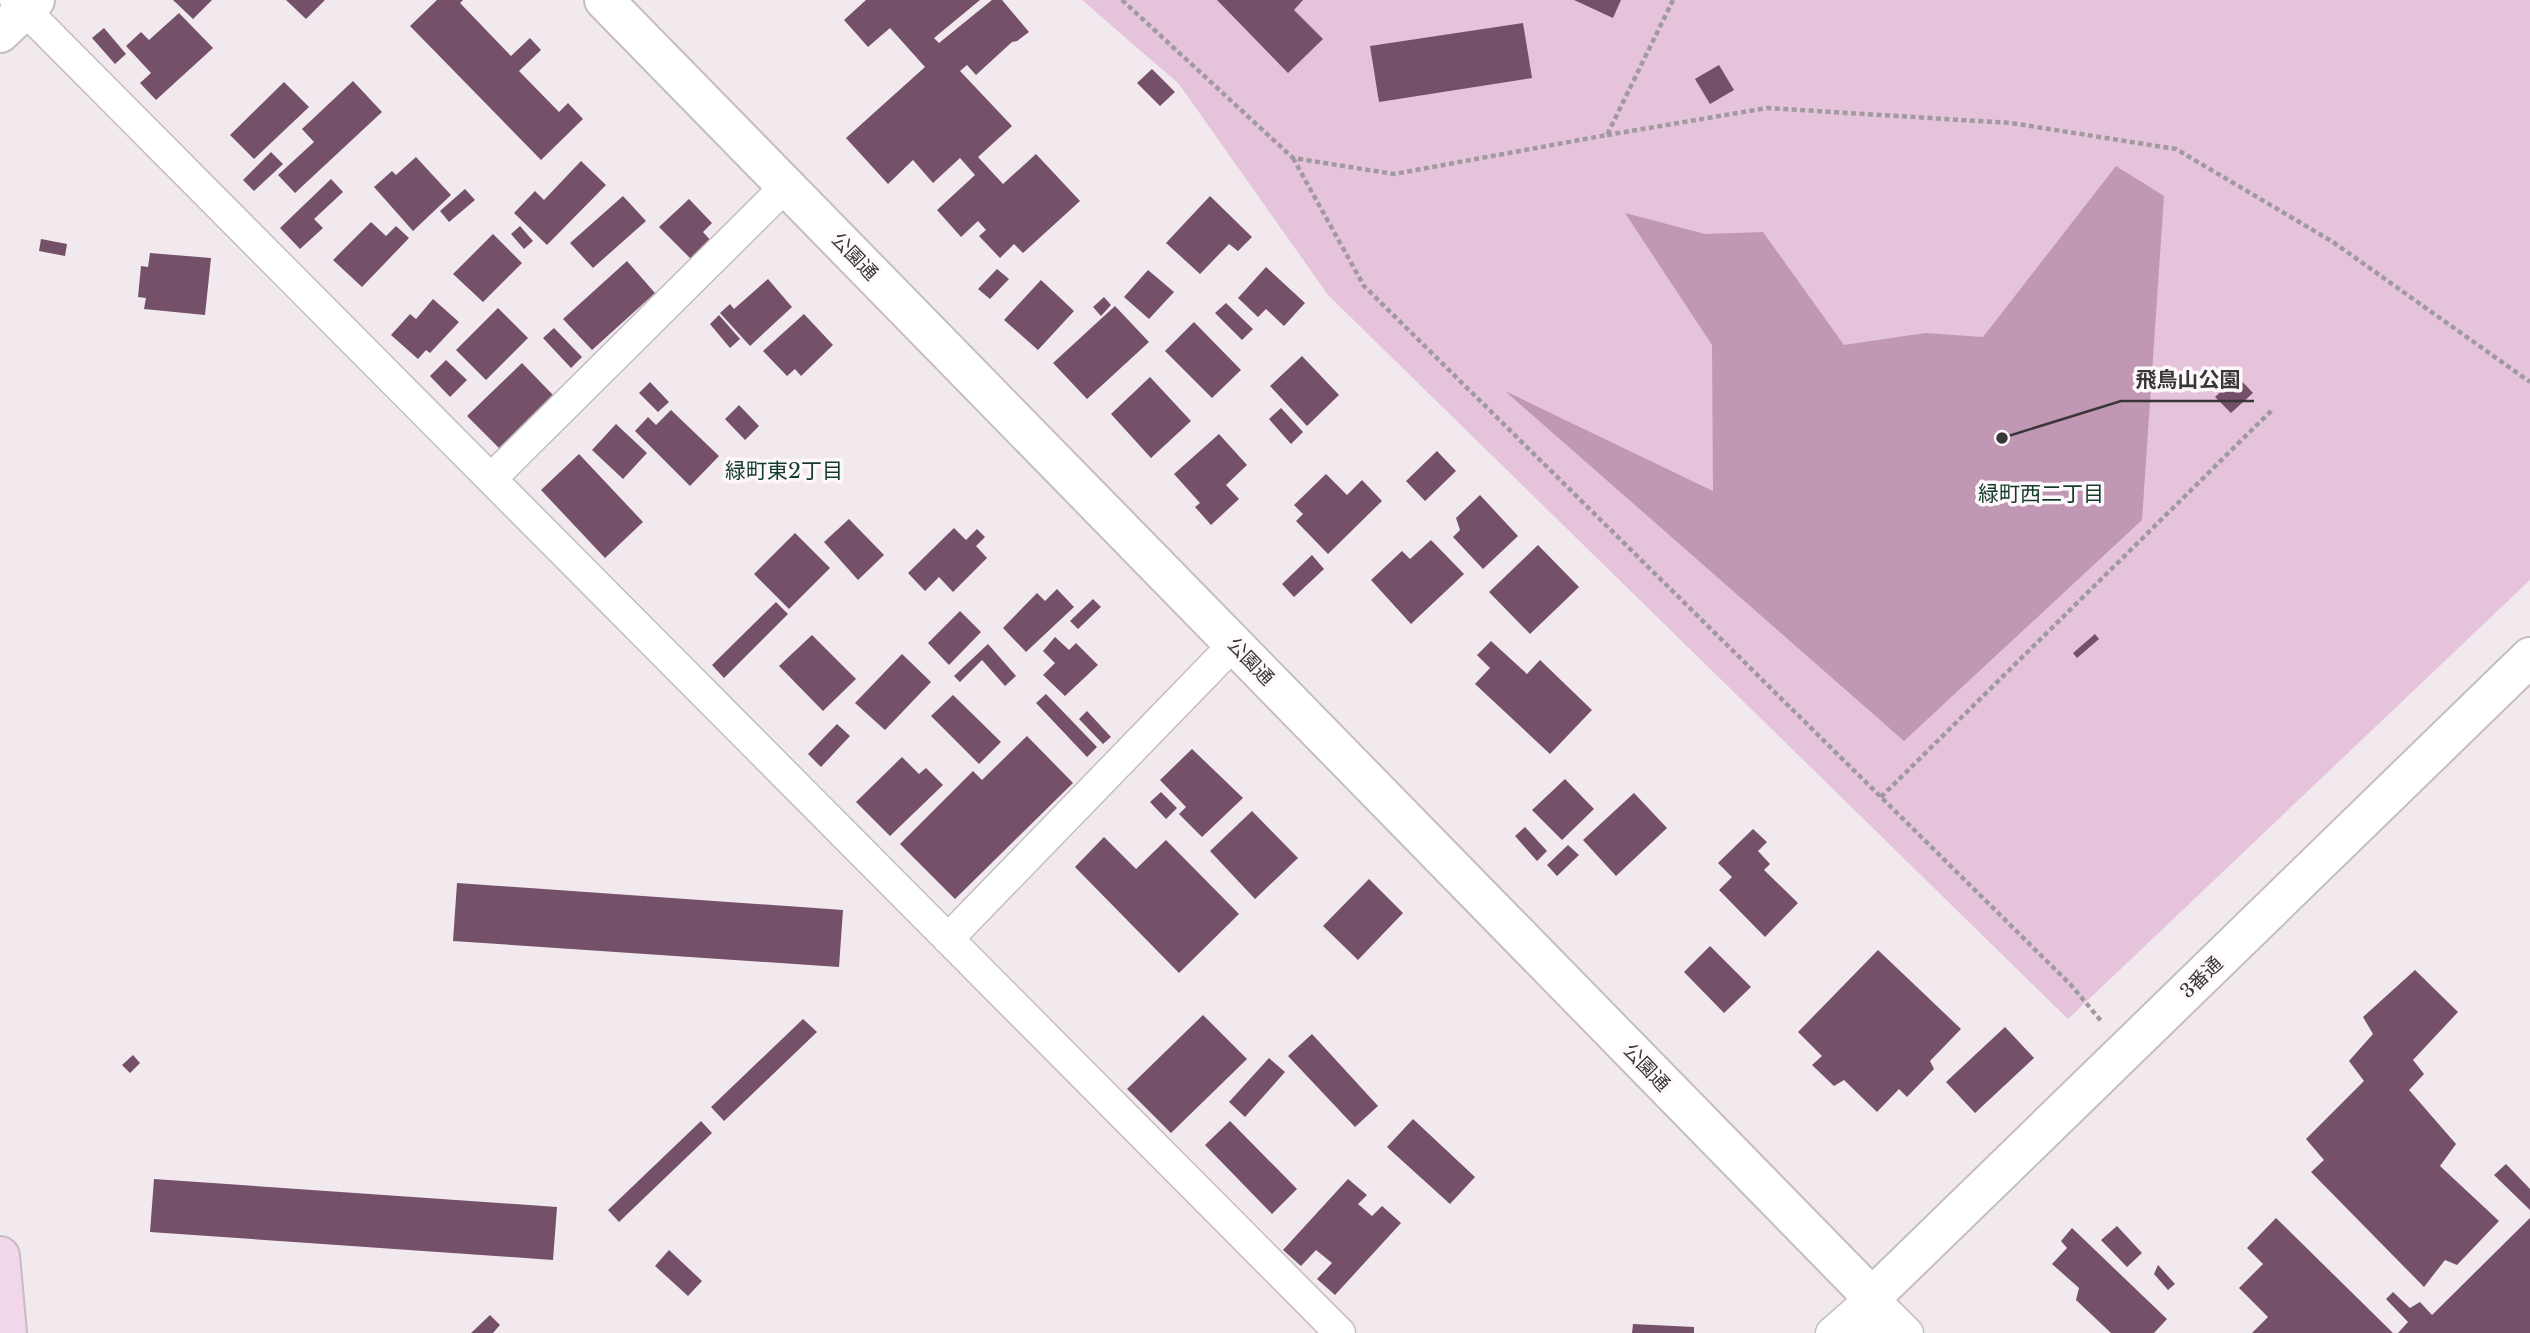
<svg xmlns="http://www.w3.org/2000/svg" width="2530" height="1333" font-family="'Libre Baskerville','Noto Sans JP',serif">
<style>
.green{fill:#e5c3da}
.forest{fill:#c098b3}
.building{fill:#755069}
.lines{fill:none;stroke-linecap:round;stroke-linejoin:round}
.minor-casing{stroke:#c4bdc1;stroke-width:33}
.tertiary-casing{stroke:#c4bdc1;stroke-width:42}
.secondary-casing{stroke:#c4bdc1;stroke-width:42}
.path{stroke:#a09a9e;stroke-width:4.5;stroke-dasharray:5 3.5;stroke-linecap:butt}
.minor{stroke:#fff;stroke-width:30}
.tertiary{stroke:#fff;stroke-width:38}
.secondary{stroke:#f2d7ea;stroke-width:38}
.labels{text-anchor:middle;stroke-width:7;stroke-linejoin:round;paint-order:stroke}
.street-label{font-size:19px;fill:#393638;stroke:#fef7fb}
.neighbourhood-label{font-size:21px;fill:#113c27;stroke:#fef7fb}
.leader{fill:none;stroke:#393638;stroke-width:2.5}
.callout-dot{fill:#393638;stroke:#fef7fb;stroke-width:2.5}
.callout-label{font-size:21px;text-anchor:middle;font-weight:bold;fill:#393638;stroke:#fef7fb;stroke-width:7;stroke-linejoin:round;paint-order:stroke}
</style>
<rect width="100%" height="100%" fill="#f1e9ee"/>
<path class="green" d="M1082,0h1448v580l-462,439 -740,-724 -149,-211z"/>
<path class="forest" d="M2116,166l48,30 -22,324 -238,221 -399,-350 208,100 -1,-146 -87,-132 80,21 58,-2 81,113 81,-12 58,4z"/>
<path class="building" d="M173,0h39l-19,19z
M286,0h39l-19,19z
M437,0h26l-3,3 51,53 19,-18 11,12 -22,21 40,41 9,-9 15,16 -42,41 -131,-134z
M866,0h114l-46,38 5,5 53,-43h10l27,32 -12,9 -5,1 -36,33 -9,-10 -7,6 52,55 -34,31 25,27 33,-30 44,47 -57,52 -9,-9 -14,14 -21,-22 7,-6 -8,-9 -17,16 -24,-27 38,-35 -15,-17 -27,25 -20,-23 -25,24 -42,-46 79,-71 -35,-39 -22,19 -24,-27z
M1217,0h86l-9,10 29,29 -35,34z
M1574,0h47l-8,18z
M179,13l34,35 -57,52 -16,-17 11,-10 -25,-27 15,-14 8,8z
M1523,23l9,55 -153,24 -9,-56z
M104,28l22,26 -11,10 -23,-26z
M1719,65l15,25 -24,14 -15,-25z
M1152,69l23,23 -15,14 -23,-23z
M353,81l29,31 -87,81 -17,-18 36,-33 -12,-13z
M284,82l25,25 -55,52 -24,-24z
M271,152l12,12 -29,27 -11,-11z
M416,157l35,38 -38,36 -39,-44 18,-16 4,4z
M581,161l25,24 -59,60 -33,-32 21,-22 9,9z
M331,179l12,13 -29,27 9,9 -23,21 -20,-21z
M465,189l10,11 -26,22 -9,-11z
M623,196l23,25 -53,47 -23,-25z
M1210,196l42,41 -14,14 -9,-7 -29,30 -34,-31z
M689,199l23,24 -9,9 9,10 -19,19 -34,-34z
M371,222l15,14 10,-10 13,12 -47,49 -29,-27z
M520,226l13,15 -9,8 -13,-15z
M493,234l29,29 -39,39 -30,-28z
M41,239l26,5 -2,12 -26,-5z
M150,253l61,5 -6,57 -61,-6 2,-11 -8,-1 3,-31 7,1z
M627,261l28,32 -63,57 -29,-31z
M1266,267l39,36 -21,23 -18,-17 -8,8 -20,-19z
M997,269l12,10 -19,20 -12,-10z
M1148,270l26,22 -25,27 -25,-22z
M768,279l24,28 -42,39 -30,-33 10,-9 4,5z
M1041,280l33,31 -36,39 -34,-30z
M1104,297l7,8 -10,11 -8,-9z
M433,299l26,23 -29,31 -4,-3 -8,9 -27,-24 19,-21 6,5z
M1226,303l27,26 -11,11 -27,-27z
M1115,306l34,36 -62,57 -34,-36z
M498,308l30,30 -42,42 -30,-30z
M804,314l29,31 -32,31 -6,-7 -8,7 -24,-25z
M719,315l21,24 -10,9 -20,-24z
M1194,322l47,48 -29,28 -47,-47z
M554,328l28,29 -11,11 -28,-30z
M1302,356l37,39 -32,31 -37,-40z
M446,360l21,20 -17,17 -20,-21z
M522,363l32,33 -54,53 -33,-33z
M2237,376l16,17 -22,20 -16,-16z
M1150,377l41,44 -40,37 -40,-44z
M650,382l19,20 -11,10 -19,-19z
M739,405l20,21 -14,14 -20,-21z
M1281,408l22,24 -12,12 -22,-25z
M671,410l48,46 -29,30 -55,-55 13,-14 8,8z
M616,424l31,29 -24,26 -31,-29z
M1219,434l28,31 -21,20 13,14 -28,26 -16,-18 5,-4 -26,-29z
M1437,451l19,20 -31,30 -19,-20z
M579,454l64,68 -38,36 -64,-68z
M1326,474l21,21 15,-15 20,21 -54,53 -32,-33 7,-7 -9,-9z
M1480,495l38,41 -35,33 -30,-32 7,-7 -4,-12z
M849,519l35,36 -26,25 -34,-38z
M954,528l12,12 11,-11 8,8 -9,9 11,12 -34,34 -14,-15 -14,14 -17,-18z
M795,533l35,35 -41,41 -35,-35z
M1431,540l33,34 -53,50 -40,-44 31,-29 8,8z
M1538,545l41,42 -49,47 -41,-42z
M1312,555l12,14 -30,28 -12,-13z
M1057,589l17,18 -48,45 -23,-24 34,-35 8,8z
M1093,599l8,8 -23,22 -8,-8z
M776,602l12,12 -64,64 -12,-13z
M960,611l21,21 -32,33 -21,-22z
M2095,634l4,5 -22,19 -4,-5z
M812,635l44,44 -33,32 -44,-45z
M1055,637l14,13 7,-7 22,22 -33,31 -22,-21 12,-12 -12,-12z
M1491,641l36,33 13,-14 52,50 -42,44 -75,-70 15,-16 -13,-13z
M988,644l28,32 -11,10 -23,-26 -22,22 -6,-6z
M902,654l29,28 -46,48 -30,-27z
M1046,694l51,53 -10,10 -51,-54z
M953,695l48,47 -22,22 -48,-48z
M1087,711l24,26 -8,7 -24,-25z
M837,724l13,12 -29,31 -13,-13z
M1027,736l46,47 -118,116 -55,-55 73,-73 9,9z
M1192,749l51,49 -41,39 -23,-23 7,-7 -26,-27z
M902,757l17,17 7,-6 17,17 -53,51 -34,-34z
M1565,779l29,30 -32,31 -30,-30z
M1161,792l16,16 -11,11 -16,-17z
M1634,793l33,35 -51,48 -33,-36z
M1252,811l46,47 -43,41 -45,-48z
M1525,827l22,24 -10,10 -22,-25z
M1753,829l14,13 -9,9 12,13 -6,6 34,33 -33,34 -46,-47 13,-13 -14,-14z
M1104,837l32,32 30,-29 73,74 -60,59 -104,-106z
M1568,845l11,10 -22,21 -10,-11z
M1369,879l34,34 -45,47 -35,-34z
M457,883l386,27 -4,57 -386,-26z
M1710,946l41,41 -27,26 -40,-41z
M1878,950l83,79 -31,32 4,8 -27,28 -8,-8 -22,23 -33,-32 -10,6 -22,-21 10,-9 -24,-24z
M2415,970l43,42 -45,48 11,14 -15,16 47,54 -16,22 59,55 -42,44 -12,-5 -21,27 -113,-115 13,-12 -18,-21 58,-58 -15,-20 24,-27 -10,-17z
M1203,1015l44,44 -76,74 -44,-44z
M803,1019l14,13 -93,89 -13,-14z
M2005,1027l29,31 -59,55 -29,-31z
M1312,1034l66,72 -23,21 -67,-71z
M133,1055l7,8 -10,10 -8,-8z
M1269,1058l16,14 -40,45 -16,-15z
M1413,1119l62,58 -25,27 -63,-57z
M701,1121l11,12 -93,89 -11,-12z
M1230,1121l67,68 -25,25 -67,-69z
M2506,1164l24,25v21l-36,-35z
M154,1179l403,28 -4,53 -403,-28z
M1348,1179l19,16 -9,9 14,12 10,-10 19,17 -66,72 -18,-16 15,-16 -16,-13 -15,16 -18,-16z
M2276,1218l117,115h-141l16,-16 -29,-29 24,-24 -16,-16z
M2530,1218v115h-132l10,-11 -22,-23 7,-7 17,16 10,-6 12,13z
M2117,1226l25,27 -15,14 -26,-27z
M2072,1228l95,91 -13,14h-43l-35,-33 3,-12 -27,-24 15,-16 -6,-7z
M669,1250l33,31 -14,15 -33,-30z
M2158,1265l17,19 -7,6 -14,-16z
M490,1315l10,10 -7,8h-22z
M1633,1324l61,3v6h-62z"/>
<g class="lines">
<defs>
<path id="minor" d="M15,0l1325,1333
M491,479l295,-293
M948,939l286,-295
M1831,1333l41,-36 36,36"/>
<path id="tertiary" d="M604,0l1268,1297v36
M0,33l35,-33
M1872,1297l658,-640"/>
<path id="secondary" d="M0,1256l7,77"/>
</defs>
<use href="#minor" class="minor-casing"/>
<use href="#tertiary" class="tertiary-casing"/>
<use href="#secondary" class="secondary-casing"/>
<path class="path" d="M1122,0l171,158 101,16 213,-39 66,-135
M1607,135l160,-27 244,15 165,26 157,93 197,140
M1293,158l71,128 707,699 31,37
M1881,797l392,-388"/>
<use href="#minor" class="minor"/>
<use href="#tertiary" class="tertiary"/>
<use href="#secondary" class="secondary"/>
</g>
<g class="labels">
<g class="street-label">
<text transform="translate(855 256) rotate(46)" y="7">公園通</text>
<text transform="translate(1251 661) rotate(46)" y="7">公園通</text>
<text transform="translate(2201 977) rotate(-44)" y="7">3番通</text>
<text transform="translate(1647 1067) rotate(46)" y="7">公園通</text>
</g>
<g class="neighbourhood-label">
<text x="784" y="478">緑町東2丁目</text>
<text x="2041" y="501">緑町西二丁目</text>
</g>
</g>
<path class="leader" d="M2002 438L2121 401H2254"/>
<circle class="callout-dot" cx="2002" cy="438" r="7"/>
<g class="callout-label">
<text x="2188" y="387">飛鳥山公園</text>
</g>
</svg>
